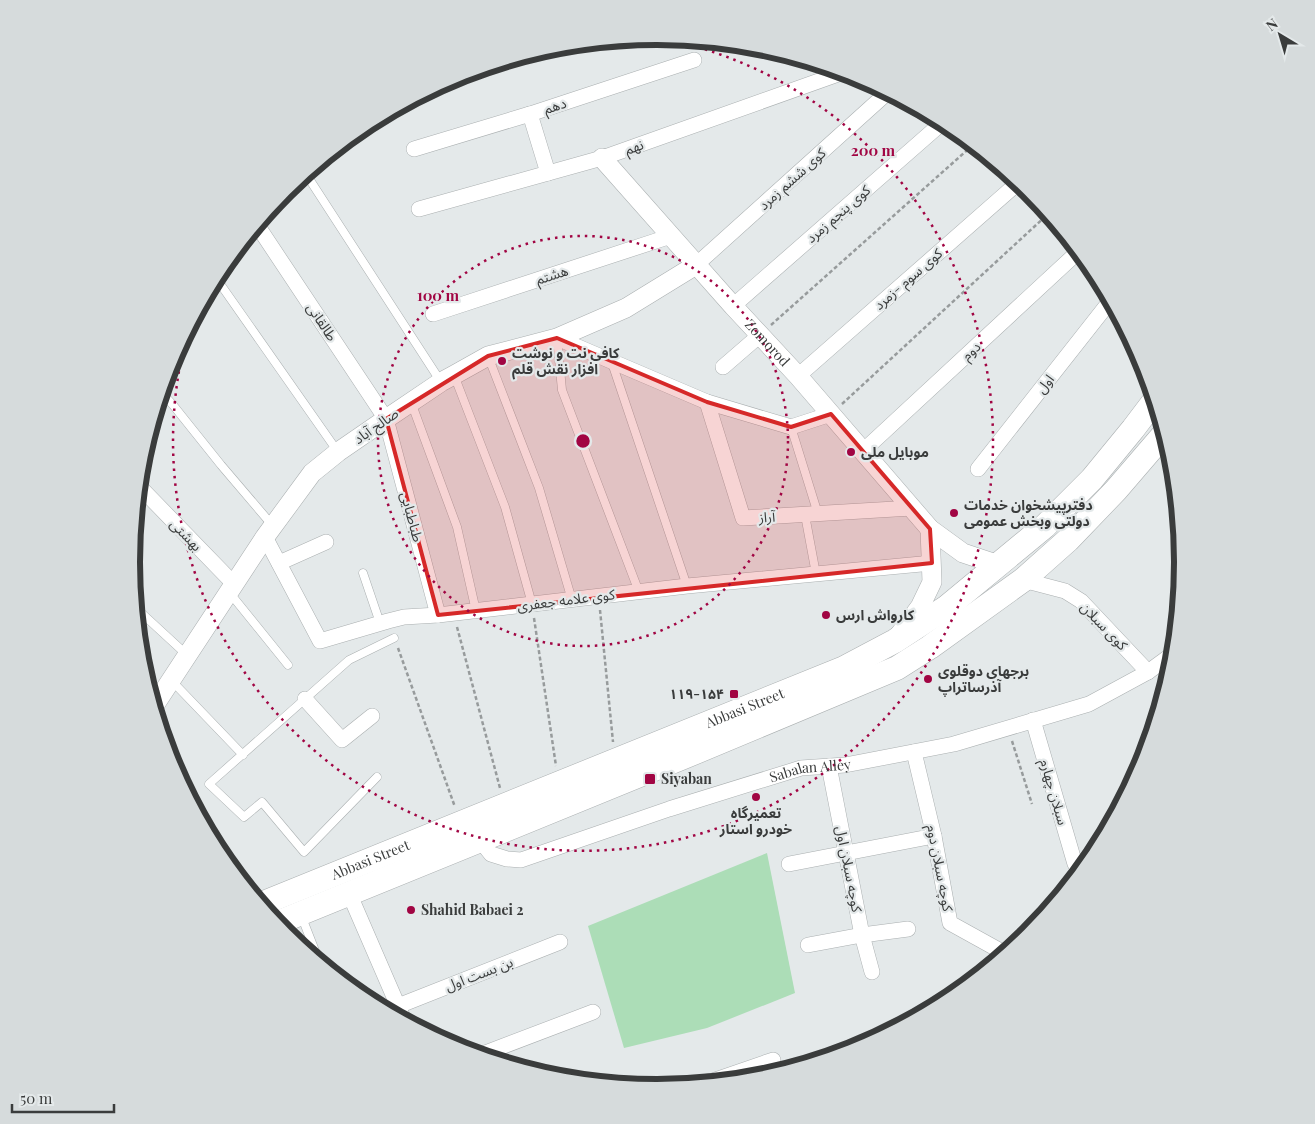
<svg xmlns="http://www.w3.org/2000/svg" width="1315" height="1124" font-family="'Playfair Display','Noto Sans Arabic',serif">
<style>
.green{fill:#acddb7}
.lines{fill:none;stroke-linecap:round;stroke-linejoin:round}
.service-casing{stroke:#aaafb0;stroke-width:9}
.minor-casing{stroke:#aaafb0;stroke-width:16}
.tertiary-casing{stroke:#aaafb0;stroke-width:20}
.primary-casing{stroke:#aaafb0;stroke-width:25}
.path{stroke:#979b9c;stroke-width:2.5;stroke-dasharray:4 2.5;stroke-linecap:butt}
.service{stroke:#fff;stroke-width:8}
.minor{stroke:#fff;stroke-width:15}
.tertiary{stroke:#fff;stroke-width:19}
.primary{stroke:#fff;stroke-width:24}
.marked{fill:#d62828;fill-opacity:0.2;stroke:#d62828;stroke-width:4;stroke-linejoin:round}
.ring{fill:none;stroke:#a10543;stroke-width:2.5;stroke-dasharray:2.5 5}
.poi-dot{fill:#a10543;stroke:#e4e9ea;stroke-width:2}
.labels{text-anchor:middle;stroke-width:4.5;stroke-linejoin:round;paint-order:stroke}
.street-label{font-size:14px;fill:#3a3c3c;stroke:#e4e9ea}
.poi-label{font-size:14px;font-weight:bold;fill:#3a3c3c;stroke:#e4e9ea;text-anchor:start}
.rim{fill:none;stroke:#3a3c3c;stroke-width:6}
.centre{fill:#a10543;stroke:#e4e9ea;stroke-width:2.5}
.ring-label{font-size:15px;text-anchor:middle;font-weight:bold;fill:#a10543;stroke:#e4e9ea;stroke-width:4.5;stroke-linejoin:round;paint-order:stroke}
</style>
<rect width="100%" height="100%" fill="#e4e9ea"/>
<path class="green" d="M767,853l28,140 -88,35 -83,20 -36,-122z"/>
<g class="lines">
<defs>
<path id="service" d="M306,174l135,208
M216,278l122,174
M557,338l5,52 77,202
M488,356l51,132 33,112
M612,363l75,223
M454,375l51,132 27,97
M162,393l11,12 48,60 52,61
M411,402l46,125 19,84
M791,427l27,87
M805,515l11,59
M363,573l17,50
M229,592l59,73
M136,608l51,47
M171,680l72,75
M377,777l-73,75 -42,-50 -18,15 -35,-33 140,-124 45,-22
M301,915l18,46"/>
<g id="minor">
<path d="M530,114l18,59"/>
<path d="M414,149l116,-35 164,-54"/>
<path d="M419,209l183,-51 242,-86"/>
<path d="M257,225l129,194 52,196"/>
<path d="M696,265l192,-173"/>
<path d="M733,306l210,-184"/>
<path d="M433,314l238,-78"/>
<path d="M557,338l150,64 84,25 40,-13"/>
<path d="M723,367l37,-32"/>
<path d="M798,376l221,-194"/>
<path d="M707,402l36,116 169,-10"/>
<path d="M863,451l216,-200"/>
<path d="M978,469l133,-169"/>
<path d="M139,486l95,98"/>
<path d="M265,537l55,104 68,-20 16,-4 34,-2 249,-29 245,-23"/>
<path d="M279,563l47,-21"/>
<path d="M1023,580l42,11 16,10 67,71"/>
<path d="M305,699l37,41 30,-24"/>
<path d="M1033,720l42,144"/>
<path d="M914,752l20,84 16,87 47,26 1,10"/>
<path d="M829,766l33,169 10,37"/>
<path id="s1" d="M480,840l11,14 16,5 14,1 148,-51 132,-41 44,-3 109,-21 135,-40 59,-32 26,-19"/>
<path d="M789,864l145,-28"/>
<path d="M349,893l55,127"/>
<path d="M808,945l54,-10 46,-6"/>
<path d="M398,1006l162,-64"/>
<path d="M480,1055l113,-43"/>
<path d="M695,1084l17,-3 61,-21"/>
</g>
<g id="tertiary">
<path id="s2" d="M602,158l131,148 65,70 132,153 33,24 36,12"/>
<path d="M900,634l20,-27 12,-25 -2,-53"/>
<path d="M154,706l111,-169 47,-64 26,-21 48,-33 55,-37 13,-7 34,-19 69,-18 69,-30 70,-43"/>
</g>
<g id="primary">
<path id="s3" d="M261,904l583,-236 51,-27 52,-34 98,-81 47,-47 41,-50 22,-29"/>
<path d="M277,923l402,-164 218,-91 33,-21 93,-67 45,-40 48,-50 49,-57"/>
</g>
</defs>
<use href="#service" class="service-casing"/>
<use href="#minor" class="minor-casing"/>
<use href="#tertiary" class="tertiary-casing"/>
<use href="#primary" class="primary-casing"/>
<path class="path" d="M771,325l203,-181
M842,404l206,-190
M600,610l13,132
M534,618l22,148
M457,627l43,161
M398,648l57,159
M1012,741l20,63"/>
<use href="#service" class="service"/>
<use href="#minor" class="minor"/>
<use href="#tertiary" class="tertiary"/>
<use href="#primary" class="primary"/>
</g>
<path class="marked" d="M557,338l150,64 84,25 40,-13 99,115 2,34 -494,52 -52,-196 102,-63z"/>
<g class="ring">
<circle cx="583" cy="441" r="205"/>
<path d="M654 37A410 410 0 1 1 188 331"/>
</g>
<g class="poi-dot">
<circle cx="502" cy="361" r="5"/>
<circle cx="851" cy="452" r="5"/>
<circle cx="954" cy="513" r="5"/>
<circle cx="826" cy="615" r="5"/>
<circle cx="928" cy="679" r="5"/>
<rect x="729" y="689" width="10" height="10" rx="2.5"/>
<rect x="644" y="773" width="12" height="12" rx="2.5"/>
<circle cx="756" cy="797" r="5"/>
<circle cx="411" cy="910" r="5"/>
</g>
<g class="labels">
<g class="street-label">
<text transform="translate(555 106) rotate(-18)" y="5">دهم</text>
<text transform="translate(634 147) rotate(-20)" y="5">نهم</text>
<text transform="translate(792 179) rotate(-42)" y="5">کوی ششم زمرد</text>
<text transform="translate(838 214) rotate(-41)" y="5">کوی پنجم زمرد</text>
<text transform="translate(552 275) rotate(-18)" y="5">هشتم</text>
<text transform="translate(908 279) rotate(-41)" y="5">کوی سوم -زمرد</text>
<text transform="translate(322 322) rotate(56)" y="5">طالقانی</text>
<text dy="5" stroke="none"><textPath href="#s2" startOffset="248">Zomorod</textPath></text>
<text transform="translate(971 351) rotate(-43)" y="5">دوم</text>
<text transform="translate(1045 384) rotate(-52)" y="5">اول</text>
<text transform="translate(376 426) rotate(-35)" y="5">صالح آباد</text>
<text transform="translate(412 517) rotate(75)" y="5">طباطبایی</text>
<text transform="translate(767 517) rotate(-3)" y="5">آراز</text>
<text transform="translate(186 535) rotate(46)" y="5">بهشتی</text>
<text transform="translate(566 600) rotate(-7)" y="5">کوی علامه جعفری</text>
<text transform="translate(1104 626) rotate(46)" y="5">کوی سبلان</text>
<text dy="5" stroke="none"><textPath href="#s3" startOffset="522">Abbasi Street</textPath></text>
<text dy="5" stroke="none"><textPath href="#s1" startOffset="352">Sabalan Alley</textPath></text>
<text transform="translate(1054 792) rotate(74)" y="5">سبلان چهارم</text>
<text dy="5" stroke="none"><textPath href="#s3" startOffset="118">Abbasi Street</textPath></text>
<text transform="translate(940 868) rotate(79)" y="5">کوچه سبلان دوم</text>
<text transform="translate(849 869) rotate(79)" y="5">کوچه سبلان اول</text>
<text transform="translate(479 974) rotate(-21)" y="5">بن بست اول</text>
</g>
<g class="poi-label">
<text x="512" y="358">کافی نت و نوشت<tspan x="512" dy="16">افزار نقش قلم</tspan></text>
<text x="861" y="457">موبایل ملی</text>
<text x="964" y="510">دفترپیشخوان خدمات<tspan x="964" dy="16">دولتی وبخش عمومی</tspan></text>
<text x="836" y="620">کارواش ارس</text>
<text x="938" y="676">برجهای دوقلوی<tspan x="938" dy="16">آذرساتراپ</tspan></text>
<text x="724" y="699" text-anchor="end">۱۱۹-۱۵۴</text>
<text x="661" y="784">Siyaban</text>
<text x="756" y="818" text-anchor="middle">تعمیرگاه<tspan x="756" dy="16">خودرو استار</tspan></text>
<text x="421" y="915">Shahid Babaei 2</text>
</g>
</g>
<path d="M0 0H1315V1124H0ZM140 562a517 517 0 1 1 1034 0a517 517 0 1 1-1034 0Z" fill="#d6dbdc" fill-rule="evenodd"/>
<path class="rim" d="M140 562a517 517 0 1 1 1034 0a517 517 0 1 1-1034 0Z"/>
<circle cx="583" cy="441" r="8" class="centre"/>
<g class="ring-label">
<text x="873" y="156">200 m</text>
<text x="438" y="301">100 m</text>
</g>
<g transform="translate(1280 35) rotate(322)" stroke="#e4e9ea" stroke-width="4" paint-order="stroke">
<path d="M0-4L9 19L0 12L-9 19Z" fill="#3a3c3c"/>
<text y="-8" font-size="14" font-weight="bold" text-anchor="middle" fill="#3a3c3c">N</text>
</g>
<path d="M12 1104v8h102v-8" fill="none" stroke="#3a3c3c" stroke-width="2.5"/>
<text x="20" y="1104" font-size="15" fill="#3a3c3c" stroke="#e4e9ea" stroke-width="4" paint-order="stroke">50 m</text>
</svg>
